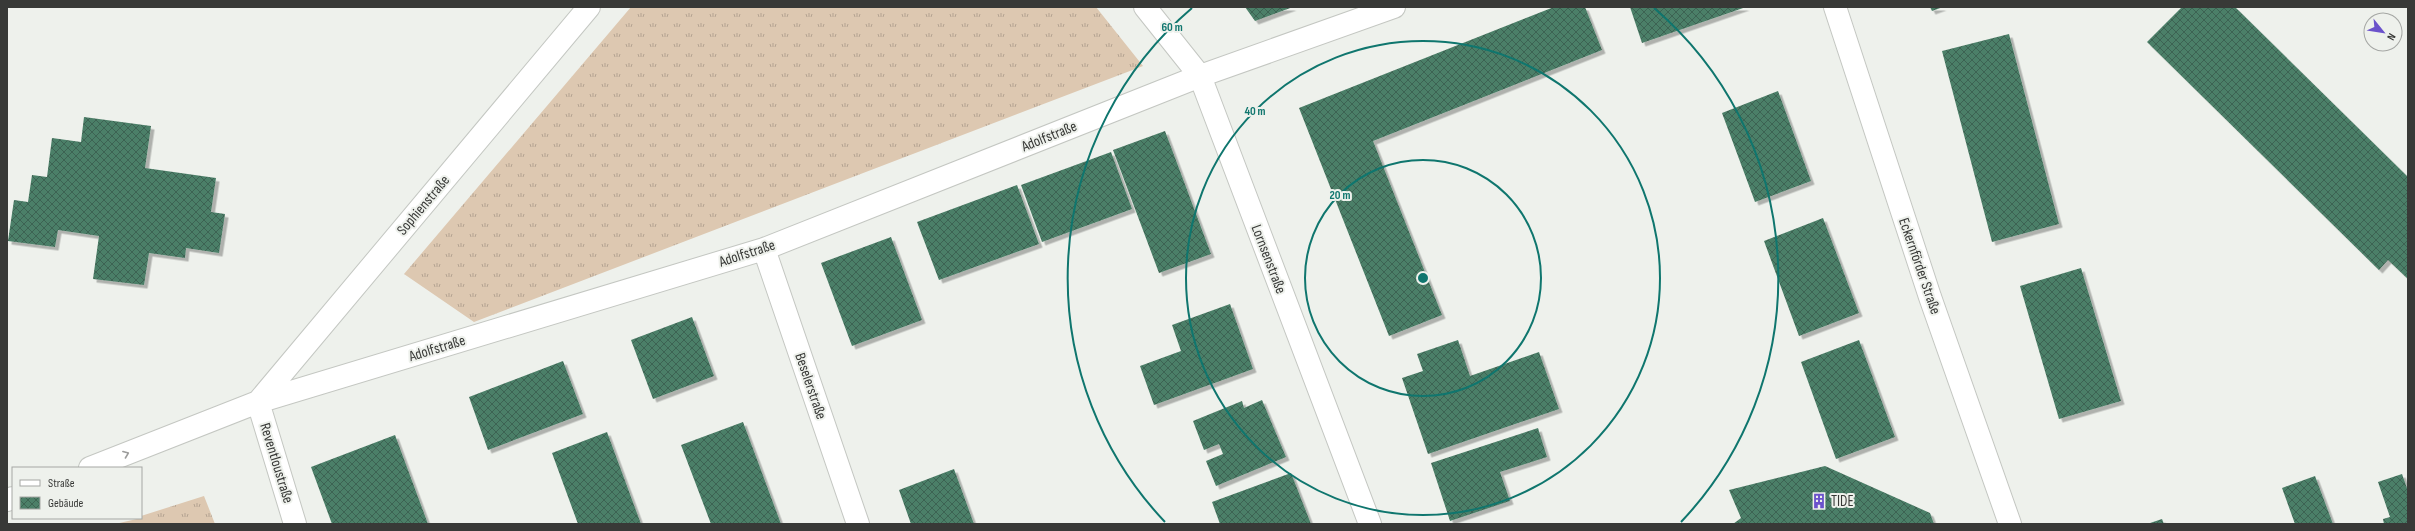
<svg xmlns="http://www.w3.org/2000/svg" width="2415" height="531" font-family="'Sofia Sans Condensed',sans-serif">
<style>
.grass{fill:url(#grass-tufts)}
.building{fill:url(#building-cross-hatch);filter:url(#shadow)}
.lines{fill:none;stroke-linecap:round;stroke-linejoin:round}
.street-casing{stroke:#c4c7c2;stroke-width:24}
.secondary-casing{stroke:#c4c7c2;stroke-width:24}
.street{stroke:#fff;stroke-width:22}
.secondary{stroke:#fff;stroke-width:22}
.oneway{stroke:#9c9c9b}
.ring{fill:none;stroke:#0f766e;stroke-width:2}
.labels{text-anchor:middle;stroke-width:4;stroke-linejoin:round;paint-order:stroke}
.street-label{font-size:15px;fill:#383937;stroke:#eef1ec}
.poi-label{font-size:15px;fill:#383937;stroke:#eef1ec;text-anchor:start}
.centre{fill:#0f766e;stroke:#eef1ec;stroke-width:2}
.ring-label{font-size:12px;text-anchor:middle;font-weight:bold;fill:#0f766e;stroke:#eef1ec;stroke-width:4;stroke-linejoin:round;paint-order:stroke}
</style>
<defs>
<pattern id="grass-tufts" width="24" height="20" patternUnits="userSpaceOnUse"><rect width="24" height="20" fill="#ddc8b1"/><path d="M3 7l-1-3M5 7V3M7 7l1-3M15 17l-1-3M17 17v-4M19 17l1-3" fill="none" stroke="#b4a391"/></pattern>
<pattern id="building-cross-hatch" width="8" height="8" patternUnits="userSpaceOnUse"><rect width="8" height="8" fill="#4c7f68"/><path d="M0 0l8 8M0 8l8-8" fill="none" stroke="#3d6452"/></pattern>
<filter id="shadow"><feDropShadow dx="3.5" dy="3.5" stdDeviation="0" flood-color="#0004"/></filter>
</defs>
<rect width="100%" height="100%" fill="#eef1ec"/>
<path class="grass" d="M631,7h465l47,59 -669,256 -70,-48z
M204,496l11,28h-100l26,-6v-2z"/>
<path class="building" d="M1245,7h48l-38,14z
M1554,7h31l17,43 -229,91 69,174 -53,21 -90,-228z
M1630,7h116l-104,36z
M1930,7h13l-11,4z
M2182,7h53l173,170v102l-20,-19 -9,10 -232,-228z
M2009,34l50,190 -67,18 -50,-191z
M1778,91l33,90 -56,21 -33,-89z
M84,117l67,9 -6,42 71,10 -5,34 14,2 -6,39 -33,-5 -1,10 -36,-5 -5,32 -51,-6 6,-43 -41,-6 -3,17 -47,-6 6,-41 14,2 4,-27 15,2 5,-39 29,4z
M1165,131l46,123 -52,19 -46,-123z
M1111,152l21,57 -90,33 -21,-57z
M1017,185l22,59 -100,36 -22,-58z
M1823,218l36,95 -60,23 -35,-95z
M891,237l31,83 -70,26 -31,-83z
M2081,268l40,133 -62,18 -39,-133z
M1230,304l23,65 -99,36 -14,-39 41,-15 -9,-26z
M692,317l22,59 -61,23 -22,-59z
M1458,340l12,36 69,-24 20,57 -131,45 -26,-76 21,-7 -6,-17z
M1859,340l36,97 -59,22 -35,-97z
M563,361l20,53 -95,36 -19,-53z
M1262,400l24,57 -70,29 -10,-25 17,-7 -4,-10 -15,6 -11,-29 49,-20 2,7z
M743,422l38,102h-70l-30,-79z
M1538,428l9,29 -47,15 10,29 -60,20 -19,-58z
M607,432l34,92h-63l-26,-71z
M395,435l33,89h-96l-21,-57z
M1825,466l105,47 4,11h-201l8,-6 -12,-28z
M954,469l20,55h-63l-12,-34z
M1291,473l20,51h-91l-8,-22z
M2402,474l6,17v33h-24l-1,-5 7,-2 -12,-35z
M2315,476l18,48h-38l-13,-36z
M2162,519l2,5h-17z"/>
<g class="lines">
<defs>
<path id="street" d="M1145,7l55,69 170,448
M764,249l94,275
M258,402l331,-395
M258,402l37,122
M90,468l168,-66 506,-153 436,-173 194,-69
M7,500l6,-2"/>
<path id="secondary" d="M1835,7l95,290 80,227"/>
</defs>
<use href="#street" class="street-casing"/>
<use href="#secondary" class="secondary-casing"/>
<use href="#street" class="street"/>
<use href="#secondary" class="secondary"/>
</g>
<defs><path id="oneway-chevron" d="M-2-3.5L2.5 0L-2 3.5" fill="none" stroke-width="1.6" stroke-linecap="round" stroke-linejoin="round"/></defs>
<use class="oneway" href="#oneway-chevron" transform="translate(126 454) rotate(-21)"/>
<g class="ring">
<circle cx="1423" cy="278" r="118"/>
<circle cx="1423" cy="278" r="237"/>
<path d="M1165 522A355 355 0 0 1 1192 8M1654 8A355 355 0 0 1 1681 522"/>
</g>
<defs>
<symbol id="building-bare" viewBox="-9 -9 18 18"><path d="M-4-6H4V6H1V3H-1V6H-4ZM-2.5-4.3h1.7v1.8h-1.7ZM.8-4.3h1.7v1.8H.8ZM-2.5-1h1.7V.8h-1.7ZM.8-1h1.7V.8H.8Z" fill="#6b52cb" stroke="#eef1ec" stroke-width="2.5" paint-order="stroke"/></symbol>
</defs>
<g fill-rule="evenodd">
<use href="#building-bare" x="1808" y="490" width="22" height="22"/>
</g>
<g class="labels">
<g class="street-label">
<text transform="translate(1049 136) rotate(-22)" y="5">Adolfstraße</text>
<text transform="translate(423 205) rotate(-50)" y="5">Sophienstraße</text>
<text transform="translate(747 253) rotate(-18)" y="5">Adolfstraße</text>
<text transform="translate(1269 259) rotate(69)" y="5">Lornsenstraße</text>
<text transform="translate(1920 266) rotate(71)" y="5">Eckernförder Straße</text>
<text transform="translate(437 348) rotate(-17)" y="5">Adolfstraße</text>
<text transform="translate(811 386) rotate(71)" y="5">Beselerstraße</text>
<text transform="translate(277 463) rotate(73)" y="5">Reventloustraße</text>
</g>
<g class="poi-label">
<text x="1831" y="506">TIDE</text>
</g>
</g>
<circle cx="1423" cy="278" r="6" class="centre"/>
<g class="ring-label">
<text x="1172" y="31">60 m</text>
<text x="1255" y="115">40 m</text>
<text x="1340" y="199">20 m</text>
</g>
<rect width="2415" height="531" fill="none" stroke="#383937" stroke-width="16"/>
<rect x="12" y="467" width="130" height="52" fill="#eef1ec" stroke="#a5a7a4"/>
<rect x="20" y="480" width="20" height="6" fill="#ffffff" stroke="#a5a7a4"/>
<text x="48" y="487" font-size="12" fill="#383937">Straße</text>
<rect x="20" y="497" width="20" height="12" fill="url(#building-cross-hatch)" stroke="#a5a7a4"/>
<text x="48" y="507" font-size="12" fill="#383937">Gebäude</text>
<g transform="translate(2383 32) rotate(120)"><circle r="19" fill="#eef1ec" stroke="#a5a7a4"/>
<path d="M0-3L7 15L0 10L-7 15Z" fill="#6b52cb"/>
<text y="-6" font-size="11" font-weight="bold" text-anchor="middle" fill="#383937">N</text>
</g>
</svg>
